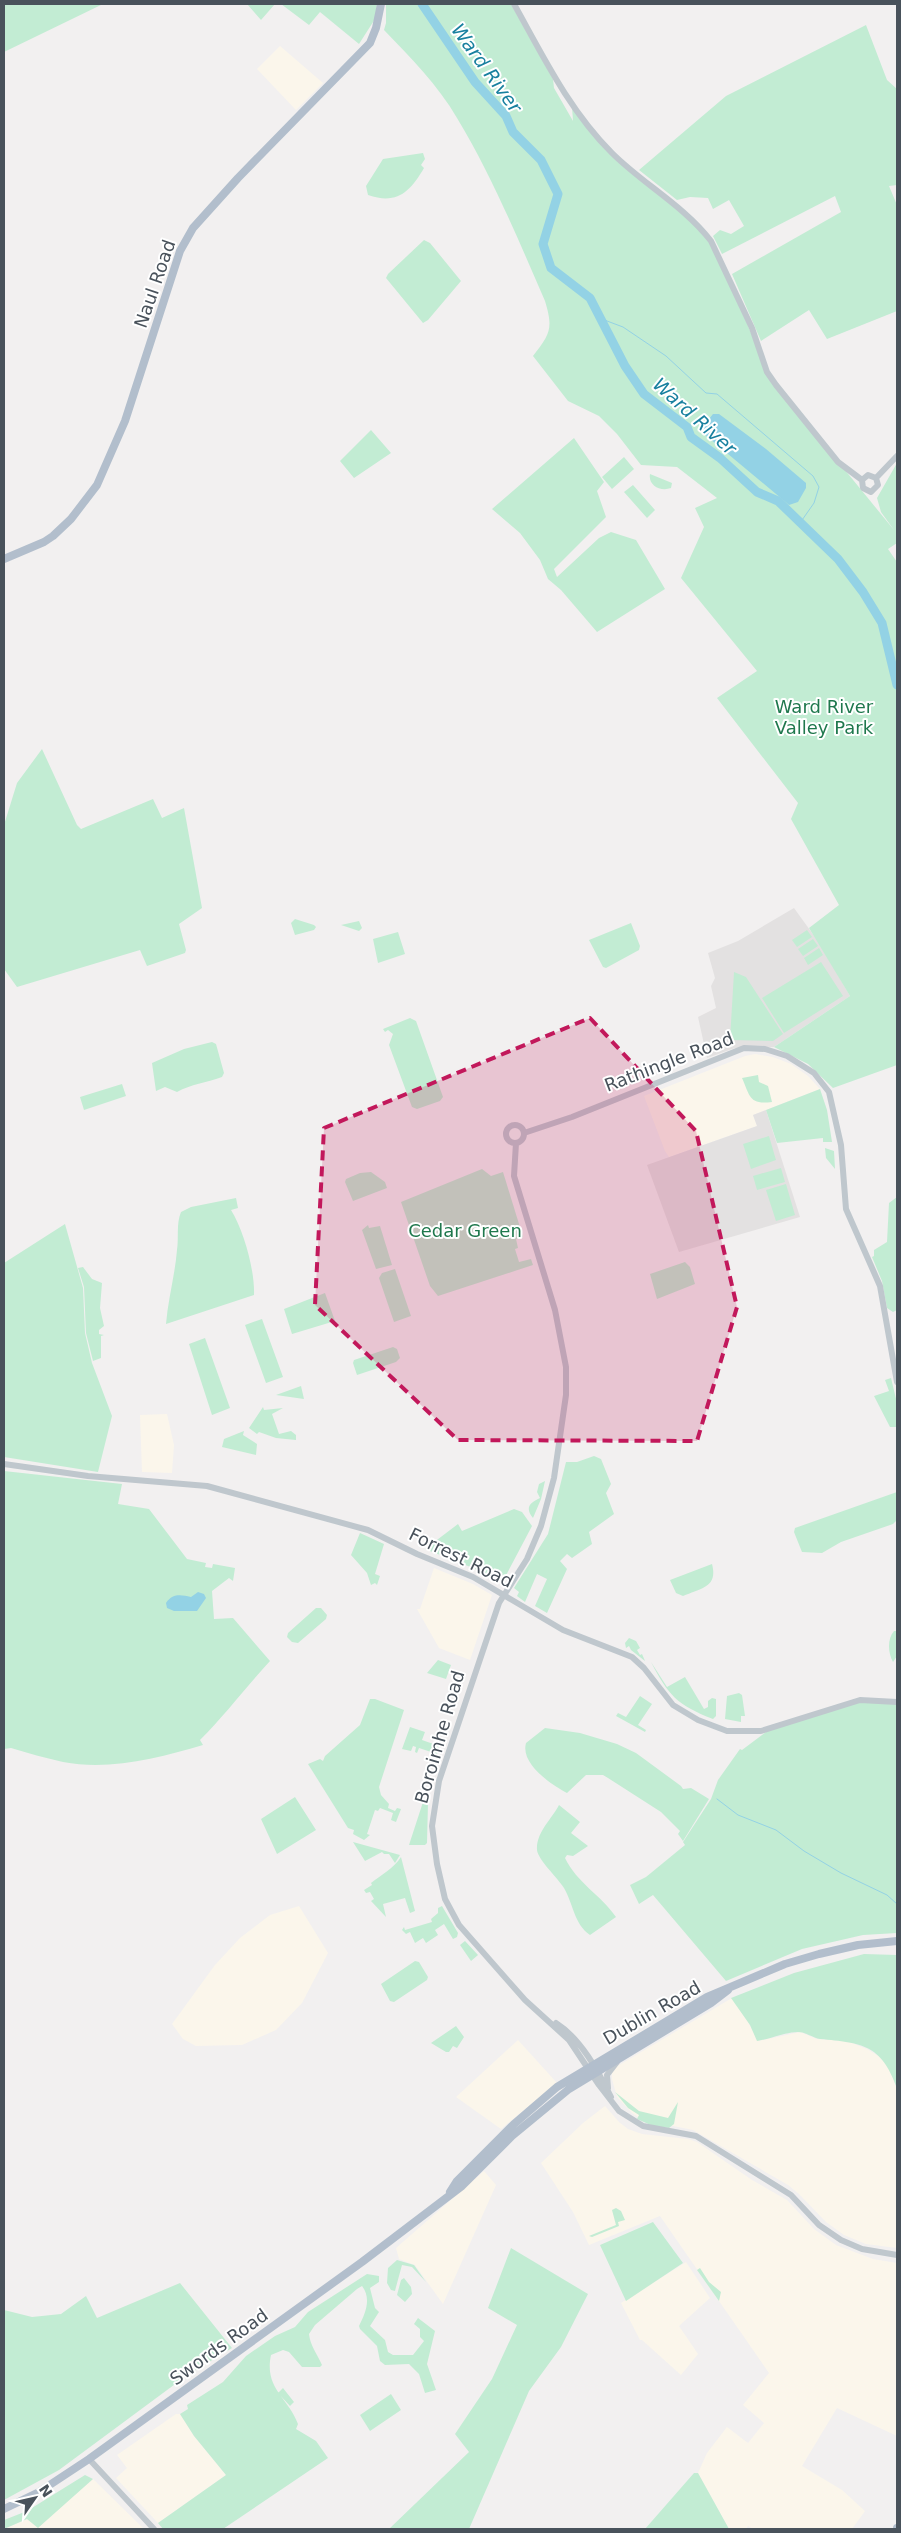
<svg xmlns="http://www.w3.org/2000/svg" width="901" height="2533" font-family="'DejaVu Sans',sans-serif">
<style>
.commercial{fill:#fbf6eb}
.education{fill:#e3e1e1}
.green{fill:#c2ecd3}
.water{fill:#93d2e5}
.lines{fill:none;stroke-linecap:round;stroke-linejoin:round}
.stream{stroke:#93d2e5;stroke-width:1}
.river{stroke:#93d2e5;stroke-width:9}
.minor{stroke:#bfc7cd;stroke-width:6}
.major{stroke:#b2becc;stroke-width:8}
.marked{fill:#c2185b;fill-opacity:0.2;stroke:#c2185b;stroke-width:4;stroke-dasharray:10 6;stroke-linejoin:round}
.labels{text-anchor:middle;stroke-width:4;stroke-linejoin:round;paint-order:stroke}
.street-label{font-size:18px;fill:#49525b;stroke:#fff}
.park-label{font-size:18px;fill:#1f784d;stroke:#fff}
.water-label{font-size:19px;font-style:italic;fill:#18809f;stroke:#fff}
</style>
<rect width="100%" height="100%" fill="#f2f0f0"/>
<path class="commercial" d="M280,46l43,37 -27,27 -39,-41z
M755,1054l18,3 18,7 17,12 12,13 -67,26 4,11 -88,31 -4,-6 -21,-55 101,-40z
M167,1414l7,31 -2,28 -30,-1 -2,-57z
M434,1568l39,16 19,11 -22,65 -31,-12 -22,-39h3z
M299,1906l29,47 -26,50 -26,27 -34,15 -46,1 -13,-7 -11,-15 43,-59 25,-27 30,-23z
M732,1998l16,24 10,19 42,-9 17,7 30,2 20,8 13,8 10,12 7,21v158l-31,-4 -22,-9 -18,-13 -27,-28 -11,-9 -95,-55 -50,-10 -11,-7 -15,-16 -5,-18v-8l4,-4z
M518,2040l39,43 -56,46 -45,-32z
M605,2106l14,16 9,7 14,5 46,5 9,3 55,38 35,20 27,29 22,16 37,14 24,4v173l-60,-28 -35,58 40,24 23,21 -13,18h-99l-5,-3 -2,3h-17l-31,-56 9,-20 20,-26 21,16 16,-20 -21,-18 26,-32 -109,-157 -71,29 -16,-33 -32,-49 42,-40z
M484,2171l12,14 -53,119 -28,-39 -16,-6 -3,-11z
M686,2262l24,36 -31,28 19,28 -17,21 -39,-35h-2l-19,-37z
M176,2414h4l14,22 32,39 -68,48 -42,-45 11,-10 -10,-13z
M93,2479l51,50h-140l23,-10 11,8z"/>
<path class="education" d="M794,908l26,36 30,52 -76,51 -39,1 -28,10 -9,-41 18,-9 -5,-22 4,-8 -7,-25 30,-12z
M766,1110l34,107 -121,35 -32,-87 110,-39 -4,-11z"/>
<path class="green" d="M4,4h99l-99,48z
M247,4h28l-14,16z
M281,4h96l-2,15 -16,25 -39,-32 -11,13z
M386,4h125l42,75 1,9 19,33 -1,-14 40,46 90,76 17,26 48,117 24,32 103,126 -13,-18 -4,-14 20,-35v80l-9,6 9,13v503l-64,23 -25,-24 -34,-17 76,-51 -41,-68 30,-23 -48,-86 7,-16 -81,-105 40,-27 -76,-93 23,-51 -9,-19 22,-10 -40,-31 -36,-2 -24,-31 -18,-18 -31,-15 -35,-45c18,-23 20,-28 12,-55 -27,-62 -53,-125 -88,-183 -19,-33 -47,-61 -73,-88l2,-7z
M866,25l21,55 10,9v96l-8,1 8,19v106l-70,28 -18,-29 -48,31 -29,-67 109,-62 -6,-16 -113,58 -9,-18 7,-6 11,4 13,-8 -15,-26 -16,9 -5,-11 -18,-1 -13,3 -38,-30 87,-74z
M423,153l2,6 -4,6 3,3c-14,24 -27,37 -56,27l-2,-9 17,-27z
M424,240l6,3 31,38 -33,39 -5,3 -37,-45 2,-4z
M371,430l20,23 -37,25 -14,-17z
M574,438l30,44 -7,9 9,26 -52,52 3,8 42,-39 12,-6 25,8 29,49 -68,43 -36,-42 -13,-11 -8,-19 -20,-27 -28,-24z
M624,457l10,12 -22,20 -10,-12z
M650,474l22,9 -1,5c-11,4 -23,-3 -21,-14z
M633,485l22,25 -8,8 -23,-26z
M42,749l35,76 4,4 72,-30 9,19 22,-10 18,100 -23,16 7,26 -1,3 -38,13 -7,-16 -123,37 -13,-18v-144l13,-42z
M295,919l19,6 2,2 -2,3 -19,5 -4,-12z
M359,921l3,7 -3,3 -18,-6z
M631,923l9,23 -1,4 -33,18 -3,-1 -14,-27z
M807,930l5,7 -15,10 -5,-7z
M398,932l7,22 -27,9 -5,-24z
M813,939l5,7 -15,10 -5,-7z
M819,948l4,7 -15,10 -4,-7z
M821,962l22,34 -59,37 -22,-35z
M734,972l12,5 37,57 -10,7 -43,-1z
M410,1018l6,3 27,76 -3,4 -23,8 -5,-2 -23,-62 4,-11 -5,-4 -3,2 -2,-3z
M212,1042l4,2 8,29 -2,4c-16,6 -31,7 -45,15l-12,-5 -9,4 -4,-28 32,-14z
M758,1075l1,7 9,4 4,16c-23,3 -22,-6 -30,-24z
M122,1084l4,12 -42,14 -4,-13z
M820,1089l7,21 5,32h-9v-4l-46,5 -11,-33z
M769,1136l7,24 -25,9 -8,-25z
M825,1148l9,3 1,18 -9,-11z
M781,1168l4,14 -28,8 -4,-14z
M482,1169l9,7 12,-4 20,65 -7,2 2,9 -3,1 4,13 12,-3 2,6 -95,31 -8,-10 -29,-84z
M371,1172l14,10 2,6 -34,13 -8,-19 1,-3 14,-6z
M786,1184l9,31 -19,6 -10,-31z
M897,1197v113l-4,2 -6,-4 -5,-27 -10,-24 2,-1v-6l13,-8 2,-39z
M236,1198l2,10 -7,2c13,21 24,61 23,85l-88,29c2,-25 9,-49 11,-74 2,-13 -1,-26 4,-38l10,-5z
M65,1224l18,64 2,45 7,30 20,53 -14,56 -94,-15v-194z
M368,1225l1,3 11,-2 12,39 -16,4 -14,-39z
M685,1262l5,5 5,17 -38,15 -7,-25z
M83,1267l9,12 10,4 -2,25 4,18 -5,4v4l5,1 -3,1v22l-8,3 -7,-28 -2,-46 -6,-19z
M395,1269l16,47 -17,6 -15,-44 3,-5z
M325,1293l10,28 -43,13 -8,-25z
M262,1319l21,58 -17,6 -21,-58z
M205,1338l25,70 -18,7 -23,-71z
M393,1347l4,2 3,9 -4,4 -39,13 -4,-12 1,-3z
M891,1378l6,25 -1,24h-6l-16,-31 15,-5 -4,-11z
M301,1386l3,13 -28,-4z
M263,1407l1,3 19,-2 -11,6 7,20 12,-3 5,4v5l-20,-2 -17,-6 -2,2 -8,-6z
M244,1431l-1,4 14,9 -1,11 -34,-8 2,-8z
M594,1456l7,3 10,25 -5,9 8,21 -25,18 3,12 -20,14 -5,-4 -7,7 7,8 -20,44 -12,-7 12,-27 -10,-5 -12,28 -8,-6 2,-4 -5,-4 34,-54 18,-72h11z
M4,1471l118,13 -4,20 31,5 38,50 19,4 -1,4 7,1 1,-4 22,4 -2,13 -4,-3 -17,13 2,28 19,-1 37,43c-24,26 -45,54 -70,79l3,5c-44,13 -94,26 -140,17 -18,-4 -35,-9 -52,-14l-7,1z
M545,1481l-4,18 -8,19c-8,-10 -4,-15 7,-20l-3,-6 2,-8z
M897,1492v28l-4,4 -52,18 -19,11 -20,-1 -8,-20 1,-4z
M514,1509l8,3 10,14 -29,55h-5l-25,-13 -48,-19 33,-25 4,7z
M360,1533l24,11 -9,30 5,2 -3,9 -2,-2 -4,2 -4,-12 -16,-18z
M712,1564c6,23 -10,24 -29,32l-7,-3 -6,-13z
M316,1608h5l6,7 -1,4 -28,24 -6,-1 -5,-5 1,-4z
M894,1631h3v25l-4,6c-5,-9 -6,-23 1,-31z
M629,1638l7,3 4,7 -3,2 3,5 2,-1 3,7 -14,-11 -2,-4 -3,2 -1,-5z
M438,1660l13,5 -5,14 -19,-6z
M651,1662l16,25 18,-10 19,32 4,-2v-6l4,-3 4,1v17l-3,3c-36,-14 -45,-24 -62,-57z
M739,1693l3,2 3,21h-4v6l-16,-3 2,-23z
M640,1696l12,8 -14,21 8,5 -1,2 -29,-16 2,-3 8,4z
M370,1699h5l29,11 -25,77 2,8 8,9 -1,4 7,3 2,-3 4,1 -5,13 -5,-2 2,-7 -13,-5 -2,3 -3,-1 -8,24 3,1 -6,5 -11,-6 1,-4 -6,-2 -40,-64 12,-5 3,2 2,-5 35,-31z
M897,1702v231l-34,2 -61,14 -76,32 -73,-86 -14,9 -9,-19 16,-8 39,-32 -2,-3 28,-43 7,-19 22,-31 2,1 28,-21 76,-26z
M410,1727l15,5 -3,8 17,6 -2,8 -18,-6 -2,5 -2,-1 1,-5 -3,-1 -2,5 -9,-2z
M545,1728l35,5 37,11 19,9 45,33 2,3 8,-1 18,11 -26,42 -5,-7 2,-3 -19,-19 -53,-34 -5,-3h-17l-19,18c-15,-8 -47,-29 -41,-50z
M295,1797l21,33 -39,24 -16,-35z
M423,1802l5,1 -1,40 -2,2h-16z
M559,1805l21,17 -9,11 17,13 -15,10 -6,-1 -2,3c12,25 36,37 51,59l-26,18c-16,-11 -17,-32 -26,-47 -6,-10 -26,-28 -27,-38 -1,-18 15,-31 22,-45z
M353,1842l47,13 -5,8 -6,-9h-5l-2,-2 -17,9z
M401,1857l14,54 -5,2 -5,-15 -22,6 3,13 -15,-16 3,-2 -4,-7 -4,1 -2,-3 8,-5 -1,-2c9,-7 23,-15 30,-26z
M442,1906l16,27 -1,4 -4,2 -9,-15 -9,6 3,5 -12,8 -3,-5 -8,5 -5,-11 -4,2 -4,-4 2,-3 1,3 27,-8 -1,-3 7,-6v-5z
M465,1941l13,14 -7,6 -11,-16z
M864,1954l33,1v133c-16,-44 -35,-45 -77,-49 -7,-1 -14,-7 -22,-7 -12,0 -28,7 -41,9l-7,-16 -19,-27 63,-25z
M415,1961l4,1 9,15 -1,3 -33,22 -4,-1 -9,-17z
M456,2026l8,11 -7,11 -4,-2 -4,6h-3l-15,-9z
M615,2092l24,19 29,7 10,-16 -4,22 -5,4 -16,-2 -16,-7 2,-4 -11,-7z
M616,2208l5,3 4,9 -7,2 1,4 -27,11 -3,-1 27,-11 -4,-15z
M653,2222l30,41 -57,38 -26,-56z
M511,2248l77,46 -27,53 -32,44 -60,138h-80l80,-77 -14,-18 37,-55 25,-54 -29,-17z
M397,2260l17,5 12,17 -14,-15 -10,-2 -6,22 -1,4 -4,-1 -4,-7 1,-15z
M700,2268l9,14 12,10 -2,9 -22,-31z
M367,2274l12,2v6l-9,6 5,20 4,4 -9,14 15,14 3,12 5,3h20l11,-14 -4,-4v-8l-6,-5 4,-6 17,13 -8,33 9,26 -11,3 -6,-19 -10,-10 -24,1 -5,-4 -3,-15 -17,-17 -1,-3c6,-12 13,-27 3,-40l-5,3 -42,36 -6,9c1,11 8,20 13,31l-2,2h-18l-13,-15 -6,-2 -12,5c-7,34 17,42 27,69l-2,5 20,12 12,17 -105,71h-60l-5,-6 68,-48 -32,-39 -14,-22 8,-5 -1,-4 36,-23 23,-26 29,-20 20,-9 13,-15z
M404,2278l7,9 1,7 -7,8 -8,-7 4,-15z
M180,2283l52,65 -46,28 -127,94 -55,30v-190l28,7 29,-3 25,-18 11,22z
M283,2388l11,14 -4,4 -12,-13z
M391,2394l10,16 -31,21 -10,-16z
M694,2473h4l31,56h-84z
M85,2475l8,4 -55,49 -11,-9 -23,10v-9l23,-9z"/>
<path class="water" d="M713,414h6l47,35 40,34v5l-8,14 -9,3 -7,-6 -78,-65 -3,-5z
M198,1592l6,2 2,4 -9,13h-23l-7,-3 -1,-5c7,-10 15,-8 25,-6z"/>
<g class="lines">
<path class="stream" d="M596,311l11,10 16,6 43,29 40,37 11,1 96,82 6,11 -5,16 -14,20
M717,1799l21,16 38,15 28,21 37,22 46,22 10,9"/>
<path class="river" d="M422,4l53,78 31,34 7,16 28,28 17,34 -15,50 8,24 39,30 35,68 19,28 43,33 4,10 29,21 37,34 21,9 60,58 25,33 19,31 15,62"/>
<path class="minor" d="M514,4c29,52 55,106 98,149 31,31 71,52 99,88l41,87 15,44 9,13 62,77 24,18
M876,478l21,-22
M862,480l1,8 8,4 7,-7 -2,-7
M862,480l6,-5 8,3
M506 1134a9 9 0 1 1 18 0a9 9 0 1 1-18 0Z
M524,1133l48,-16 172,-69 21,1 22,7 27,17 15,19 12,53 5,64 34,77 17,96
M516,1143l-2,33 41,134 11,57v28l-12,83 -13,48 -14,33 -28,44 -60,178 -7,45 5,38 8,35 14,26 66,75 44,40 30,45 20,26 24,15 53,10 95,59 28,30 22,15 21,9 35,6
M4,1464l84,12 119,10 161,44 49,24 56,23 90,53 69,27 12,11 29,37 25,15 29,11h34l99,-31 37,2
M556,2023c25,16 42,48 55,74
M608,2088l-1,-13 10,-13
M89,2459l65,70"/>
<path class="major" d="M4,559l40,-17 9,-6 18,-17 26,-34 28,-64 55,-170 13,-23 45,-50 132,-135 6,-15 5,-24
M450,2192l7,-11 57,-57 43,-37 150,-90 78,-33 34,-10 39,-9 39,-4
M4,2509l35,-17 50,-33 273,-197 100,-76 50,-50 57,-47 142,-86 17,-13
M897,2529v-1"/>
</g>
<path class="marked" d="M590,1018l106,113 41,176 -40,134 -239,-1 -143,-135 9,-177z"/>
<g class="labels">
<g class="street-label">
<text transform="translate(155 284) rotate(-71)" y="6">Naul Road</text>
<text transform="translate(669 1062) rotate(-21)" y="6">Rathingle Road</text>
<text transform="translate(461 1558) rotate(26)" y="6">Forrest Road</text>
<text transform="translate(440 1737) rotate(-74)" y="6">Boroimhe Road</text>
<text transform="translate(652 2013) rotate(-30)" y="6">Dublin Road</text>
<text transform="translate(219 2347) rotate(-36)" y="6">Swords Road</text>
</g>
<g class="park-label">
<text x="824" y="713">Ward River<tspan x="824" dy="21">Valley Park</tspan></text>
<text x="465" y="1237">Cedar Green</text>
</g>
<g class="water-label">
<text transform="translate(487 68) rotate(54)" y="7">Ward River</text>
<text transform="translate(695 416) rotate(42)" y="7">Ward River</text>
</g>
</g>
<rect width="901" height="2533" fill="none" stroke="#49525b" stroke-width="10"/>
<g transform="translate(35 2498) rotate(56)" stroke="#ffffff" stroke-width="4" paint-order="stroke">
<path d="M0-4L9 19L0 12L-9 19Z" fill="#49525b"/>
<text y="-8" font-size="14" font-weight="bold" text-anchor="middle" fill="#49525b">N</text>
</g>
</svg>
